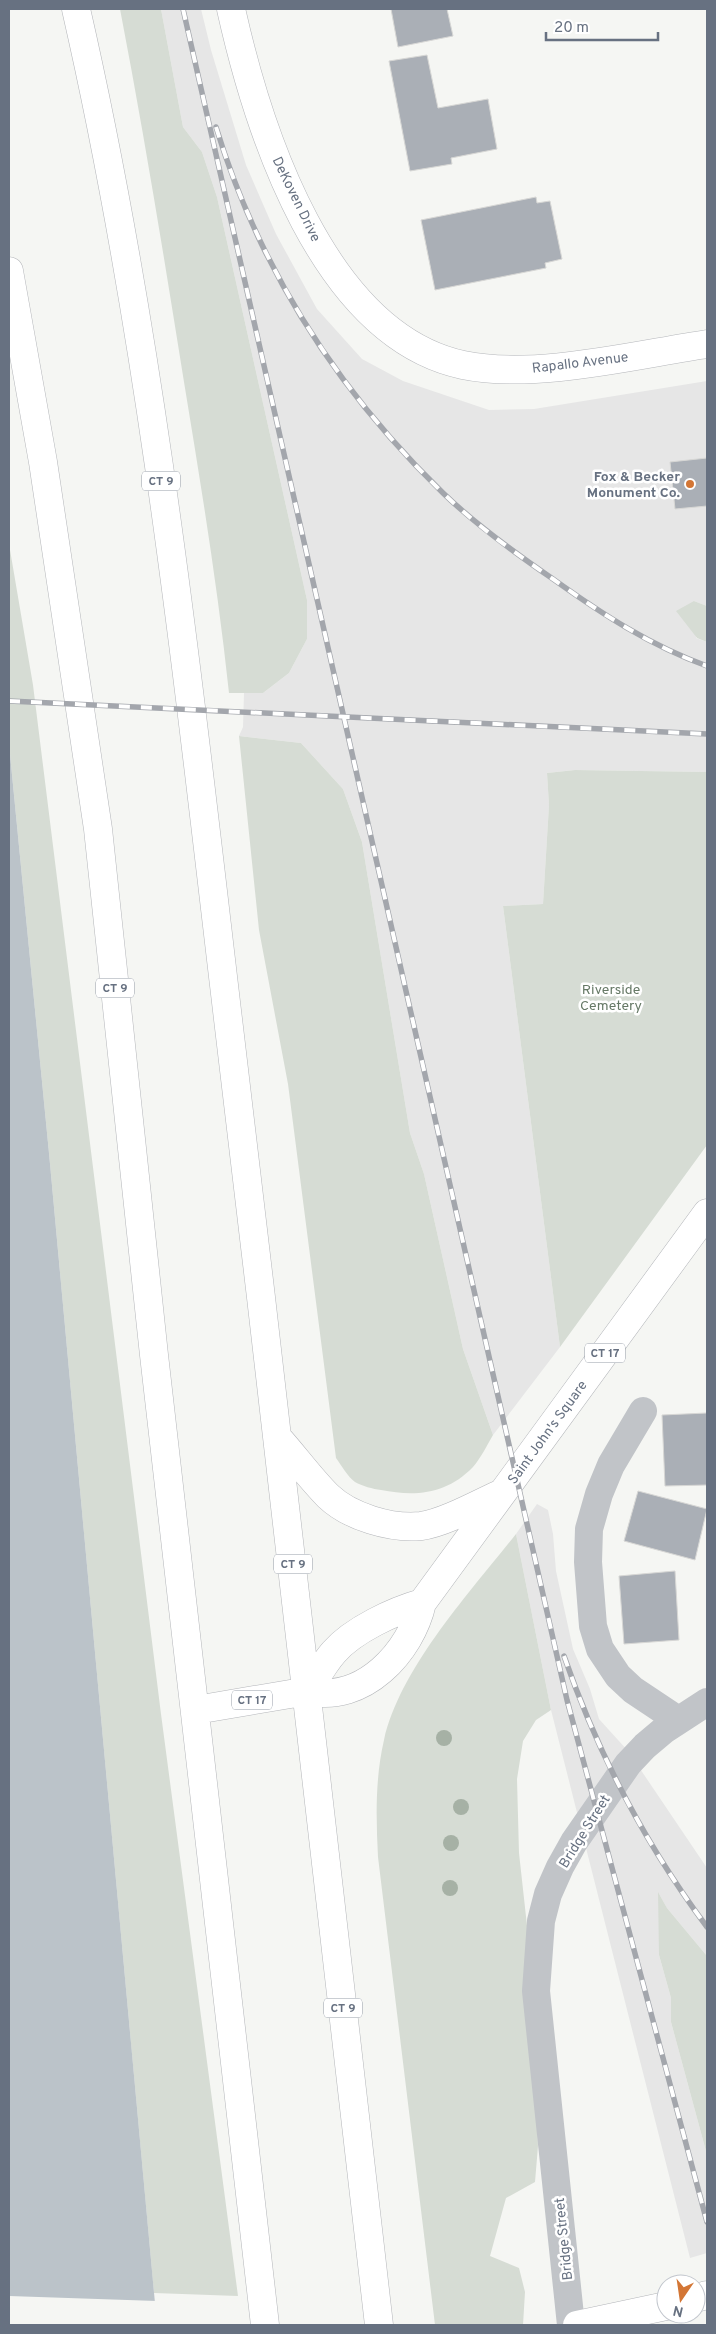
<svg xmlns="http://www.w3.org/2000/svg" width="716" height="2334" font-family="Overpass,sans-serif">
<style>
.built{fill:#e6e6e6}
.green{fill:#d6dcd4}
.water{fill:#bbc3c9}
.pier{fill:#f5f6f3}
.building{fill:#aaafb6;stroke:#d7d7d5}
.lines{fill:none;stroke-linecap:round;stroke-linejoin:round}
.major-casing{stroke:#b5b7bb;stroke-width:29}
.highway-casing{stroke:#b4b6ba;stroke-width:29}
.minor{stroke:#c1c4c8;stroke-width:28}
.major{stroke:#fff;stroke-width:28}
.highway{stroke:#fff;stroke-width:28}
.rail-casing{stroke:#a3a6ac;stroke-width:5.5}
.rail{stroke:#fff;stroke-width:4;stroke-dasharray:11;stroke-linecap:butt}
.tree{fill:#a6b1a5}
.poi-dot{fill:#d37635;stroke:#fff;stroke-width:2}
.labels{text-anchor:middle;stroke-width:5;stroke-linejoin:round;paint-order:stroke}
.shield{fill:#fff;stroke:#959ca7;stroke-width:1}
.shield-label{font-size:12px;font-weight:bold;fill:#677181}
.street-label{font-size:14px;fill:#677181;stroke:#fff}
.poi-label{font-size:14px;font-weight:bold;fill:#677181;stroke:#fff;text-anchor:end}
.park-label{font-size:14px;fill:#667966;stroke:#fff}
</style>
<rect width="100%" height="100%" fill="#f5f6f3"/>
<path class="built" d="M161,9h40l10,41 35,115 30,69 41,75 45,50 41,22 86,29 45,-1 173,-28v225l-13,-5 2,37 11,4v130l-132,-2 -28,3 2,32 -6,99 -40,2 57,441 -67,88 -30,-86 -39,-175 -14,-41 -48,-291 -19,-53 -42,-46 -62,-7 4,-9 1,-34h19l26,-20 18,-34v-39l-90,-403 -15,-45 -19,-25z
M537,1504l11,6 5,24 3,37 17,78 17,40 9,30 29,32 79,117v88l-40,-48 -8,-14v61l12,43v24l36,133v98l-17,5 -139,-548 -35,-176z"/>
<path class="green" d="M120,9h41l22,118 19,25 15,45 90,403v39l-18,34 -26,20h-34c-11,-104 -28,-208 -45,-311 -20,-125 -40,-249 -64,-373z
M9,544l24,141 128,1029 77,582 -84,-3 -105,-1140 -40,-409z
M694,601l13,5v36l-10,-4 -21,-27z
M239,736l62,7 42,46 19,53 48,291 14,41 39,175 30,86c-6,10 -12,23 -20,32 -26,27 -57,30 -92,23 -8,-1 -19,-4 -26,-8 -7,-5 -14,-17 -19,-24l-48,-374 -29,-154z
M575,770l132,2v373l-147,202 -57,-441 40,-2 6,-99 -2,-32z
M516,1534l35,176 -15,10 -13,21 -6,38 2,74 12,109 7,184 -3,36 -29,16 -16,58 29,12 6,24 -2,33h-88l-57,-468c-2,-39 -3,-78 6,-117 16,-72 87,-149 132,-206z
M658,1892l9,16 40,48v199l-36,-133v-24l-12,-43z"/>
<path class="water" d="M9,744l40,409 108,1172h-148z"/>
<path class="pier" d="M9,2296l148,5 3,24h-151z"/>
<path class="building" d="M391,9h56l6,27 -55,11z
M427,55l11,53 50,-9 9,50 -46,9 1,6 -42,7 -21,-110z
M536,197l1,6 13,-2 12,58 -17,4 1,5 -111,22 -14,-70z
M707,458v48l-32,3 -5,-47z
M707,1413v72l-42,1 -3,-71z
M638,1491l69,18 -12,51 -71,-19z
M675,1571l4,69 -55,4 -5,-68z"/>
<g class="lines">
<defs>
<path id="major" d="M231,9c27,121 92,326 232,356 72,15 171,-10 244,-21"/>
<path id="highway" d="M76,9c76,332 112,672 152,1010 52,435 102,870 151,1306
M9,271l34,191 55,367 56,526 111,970
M278,1438c17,19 32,40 50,58 22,21 63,33 93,30 23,-3 59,-23 81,-33
M308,1691c8,-13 16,-28 26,-39 19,-22 60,-41 88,-49
M196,1710l112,-19c55,13 103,-39 114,-88l285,-390
M696,2298l11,-3
M577,2325l89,-19"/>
</defs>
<use href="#major" class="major-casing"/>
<use href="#highway" class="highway-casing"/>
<path class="minor" d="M643,1411l-32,54 -12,29 -10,35 -1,33 5,64 7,23 18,27 15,14 45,30
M571,2325l-35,-334 5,-70 7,-27 12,-27 14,-25 54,-78 17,-18 19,-16 43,-28"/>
<use href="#major" class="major"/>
<use href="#highway" class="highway"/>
<defs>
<path id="rail" d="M183,9l384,1691 140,522
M216,127c43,141 122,264 227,366 33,32 72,60 110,86 49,35 98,67 154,87
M9,701l698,33
M564,1656c34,98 81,188 143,271"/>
</defs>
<use href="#rail" class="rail-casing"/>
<use href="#rail" class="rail"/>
</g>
<g class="tree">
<circle cx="444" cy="1738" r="8"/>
<circle cx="461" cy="1807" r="8"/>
<circle cx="451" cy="1843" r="8"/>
<circle cx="450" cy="1888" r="8"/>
</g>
<circle class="poi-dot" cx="690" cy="484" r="5"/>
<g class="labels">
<g class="shield">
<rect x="142" y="471.5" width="38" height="19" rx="4"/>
<rect x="96" y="978.5" width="38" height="19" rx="4"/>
<rect x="585" y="1343.5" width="40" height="19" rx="4"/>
<rect x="274" y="1554.5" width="38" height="19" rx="4"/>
<rect x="232" y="1690.5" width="40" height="19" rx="4"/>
<rect x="324" y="1998.5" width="38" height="19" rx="4"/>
</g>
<g class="shield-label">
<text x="161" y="485">CT 9</text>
<text x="115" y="992">CT 9</text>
<text x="605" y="1357">CT 17</text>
<text x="293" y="1568">CT 9</text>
<text x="252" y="1704">CT 17</text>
<text x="343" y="2012">CT 9</text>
</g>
<g class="street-label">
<text transform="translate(297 199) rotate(64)" y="5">DeKoven Drive</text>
<text transform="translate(580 362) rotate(-7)" y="5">Rapallo Avenue</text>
<text transform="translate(547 1432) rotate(-54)" y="5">Saint John's Square</text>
<text transform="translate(584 1831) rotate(-58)" y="5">Bridge Street</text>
<text transform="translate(563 2239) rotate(-96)" y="5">Bridge Street</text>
</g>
<g class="poi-label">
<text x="680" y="481">Fox &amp; Becker<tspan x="680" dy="16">Monument Co.</tspan></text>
</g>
<g class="park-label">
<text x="611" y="994">Riverside<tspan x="611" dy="16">Cemetery</tspan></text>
</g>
</g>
<rect width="716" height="2334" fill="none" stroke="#677181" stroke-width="20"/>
<g transform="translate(681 2299) rotate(193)"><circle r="24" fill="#ffffff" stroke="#c2c6cd"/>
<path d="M0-4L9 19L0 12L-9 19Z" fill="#d37635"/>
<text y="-8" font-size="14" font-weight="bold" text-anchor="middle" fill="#677181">N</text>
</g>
<path d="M546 32v8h112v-8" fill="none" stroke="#677181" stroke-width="2.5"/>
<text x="554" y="32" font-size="15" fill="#677181" stroke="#ffffff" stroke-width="4" paint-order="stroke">20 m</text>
</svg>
